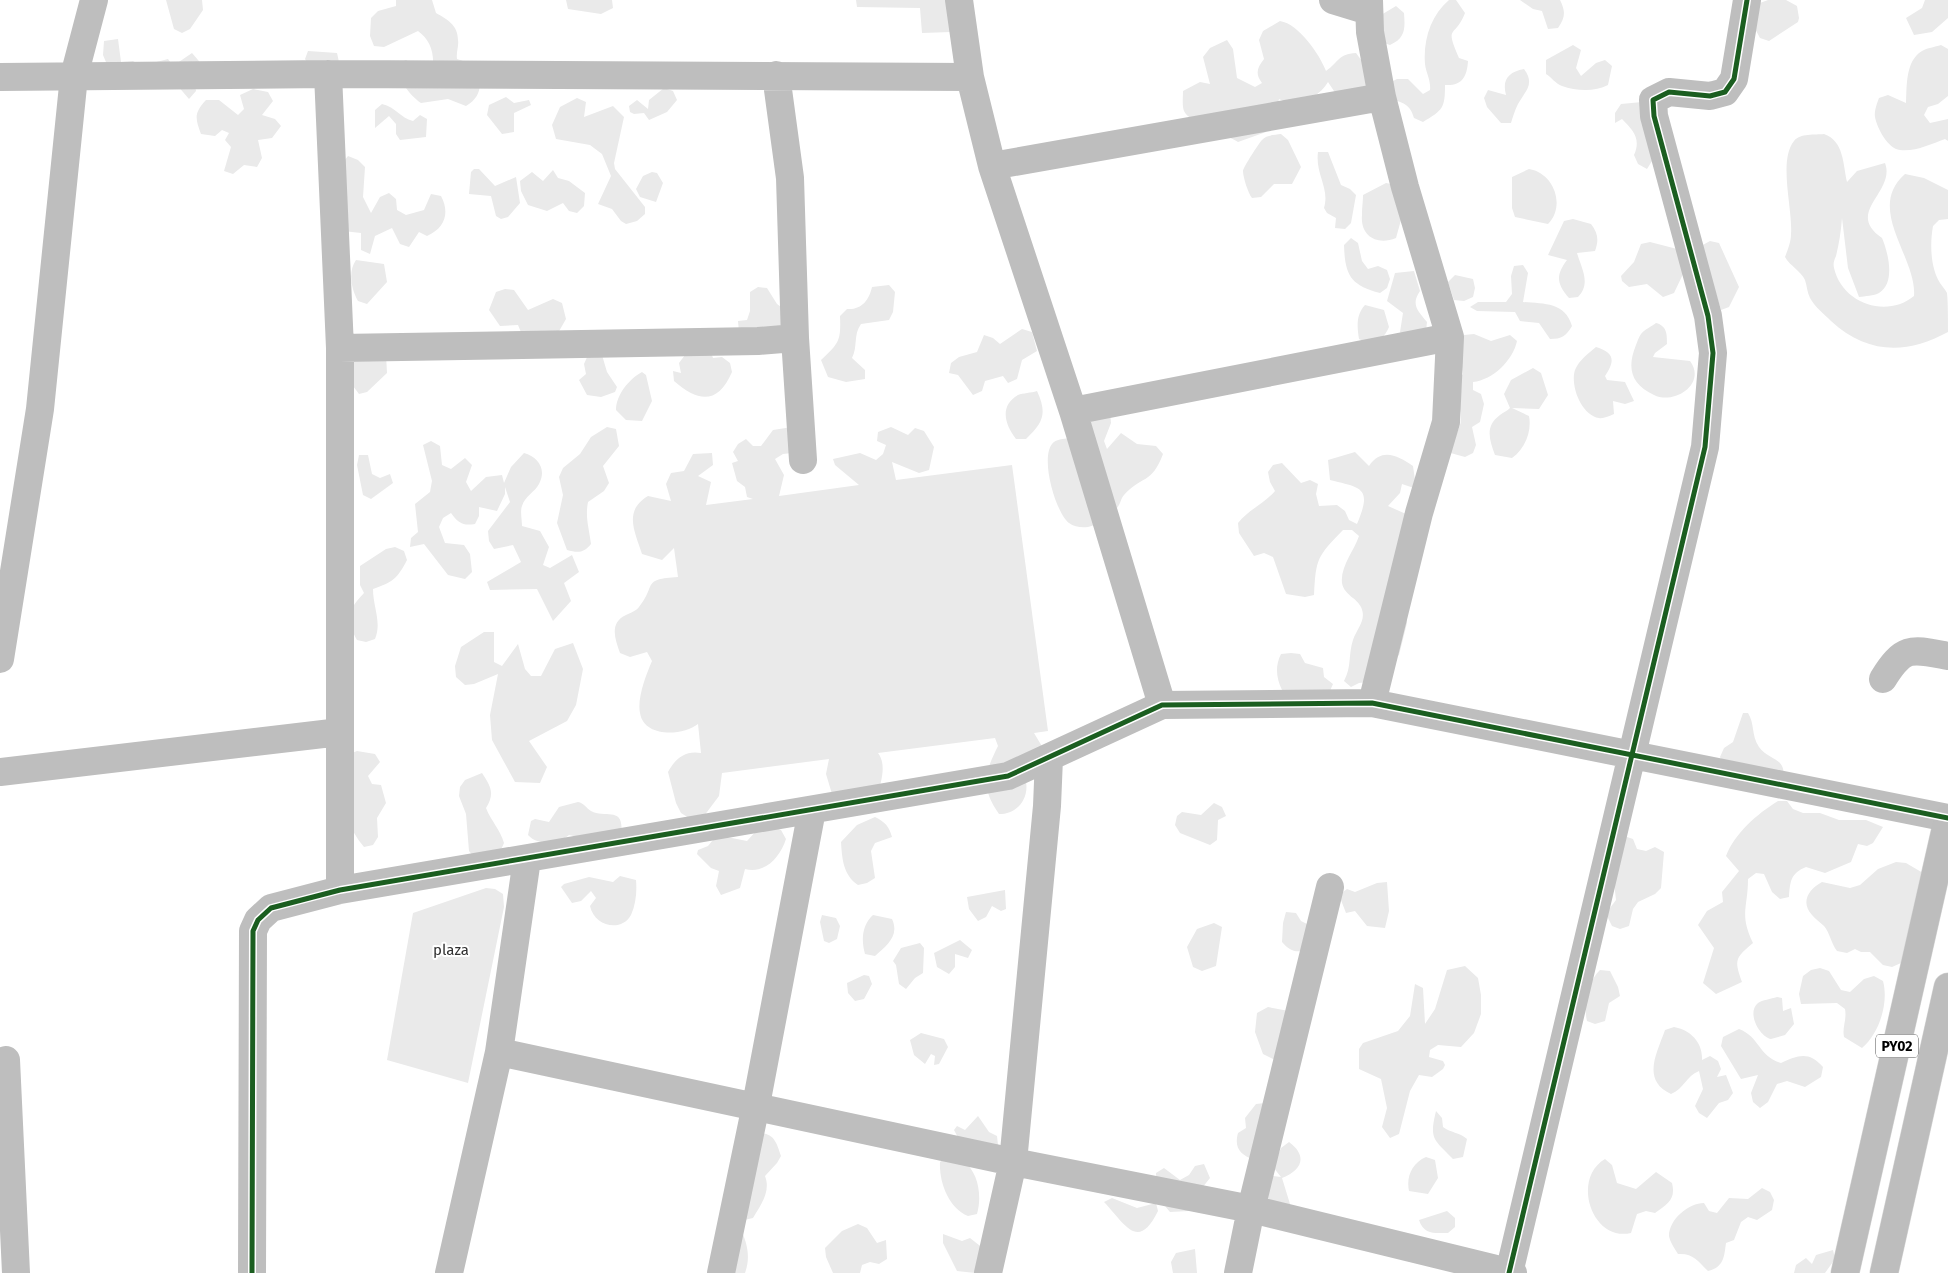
<svg xmlns="http://www.w3.org/2000/svg" width="1948" height="1273" font-family="'Fira Sans',sans-serif">
<style>
.green{fill:#eaeaea}
.lines{fill:none;stroke-linecap:round;stroke-linejoin:round}
.highway-casing{stroke:#dbdbdb;stroke-width:29}
.minor{stroke:#bebebe;stroke-width:28}
.highway{stroke:#bdbdbd;stroke-width:28}
.cycleway-casing{stroke:#fff;stroke-width:8}
.cycleway{stroke:#1b5e20;stroke-width:5}
.labels{text-anchor:middle;stroke-width:4;stroke-linejoin:round;paint-order:stroke}
.shield{fill:#fff;stroke:#4c4c4c;stroke-width:1}
.shield-label{font-size:14px;font-weight:bold;fill:#000}
.park-label{font-size:15px;fill:#2f2f2f;stroke:#fff}
</style>
<rect width="100%" height="100%" fill="#fff"/>
<path class="green" d="M166,0h36l1,10 -13,19 -8,4 -8,-4z
M396,0h36l4,13c11,6 22,12 22,27 1,6 -2,12 -1,19l18,6c8,17 7,32 -9,41l-18,-7 -27,4c-12,-8 -24,-25 -24,-40l9,-3 8,4 19,1c1,-14 -4,-26 -15,-34l-34,16 -10,-1 -4,-10 1,-18 7,-7 18,-5z
M566,0h46l1,8 -12,6 -33,-5z
M856,0h93l2,32 -29,1 -2,-25 -63,-1z
M1449,0h7l9,13c-10,26 -21,11 -6,45l9,3c-1,16 -6,25 -23,24 0,23 -2,25 -22,37l-9,-4c-4,-14 -11,-16 -25,-19v-16l8,-4h11l15,15 7,-4c1,-10 -4,-17 -5,-26 -2,-24 6,-49 24,-64z
M1520,0h40c6,12 5,18 -2,28l-10,1 -6,-18 -9,-2z
M1768,0h18l11,6 2,12 -1,4 -29,19 -9,-3 -7,-13 7,-22z
M1925,0h23v18l-16,14 -18,3 -8,-17 16,-10z
M1396,6l8,7c1,15 2,25 -14,32l-6,-2 -3,-28z
M1280,21c19,3 40,34 46,50 13,-9 12,-17 30,-18l17,23 -3,10 -28,9 -8,-4 -6,-9c-9,16 -33,26 -49,17l-6,25 -7,8 -28,10c-11,-7 -50,-20 -54,-31 -2,-5 -1,-14 -1,-20l17,-9 10,2 -7,-27 7,-9 17,-8 6,9 4,29 18,9 7,-4c-7,-9 -5,-15 2,-24l-5,-19 4,-9z
M118,39l3,23 12,-1 8,5 27,-7 5,7 19,-13 12,14 -10,10 2,14 -7,8 -12,-14 -66,-11 -8,-19 1,-14z
M1573,45l8,5 -5,18 5,8 15,-13 9,-3 7,6 -4,19c-13,7 -32,6 -46,1 -6,-2 -11,-9 -16,-12v-14z
M1941,45l7,4v47l-10,8 -10,3 -4,8 6,8 18,-4v22l-3,-2c-14,5 -30,13 -45,11 -12,-1 -23,-22 -25,-33 -1,-5 2,-14 4,-19l9,-3 18,8c1,-16 -1,-42 16,-52 5,-3 13,-4 19,-6z
M308,51l29,2 2,9 -25,12 -9,-15z
M1524,69c11,15 2,21 -6,35 -3,6 -5,12 -7,19h-10l-14,-16 -3,-9 4,-8 18,5c-4,-15 2,-23 18,-26z
M664,88l9,3 4,9 -10,12 -18,8 -5,-7 -10,1 -4,-2 -1,-6 8,-6 11,9 1,-9z
M253,89l15,3 5,9 -11,14 13,4 6,7 -9,12 -14,2 4,18 -5,9 -13,-2 -11,9 -9,-3 7,-24 -6,-7 4,-7 -7,-3 -7,6 -14,-2c-6,-16 -7,-21 5,-34h13l19,15 6,-6 -4,-14z
M506,97l8,6 15,-3 2,5 -17,8v19l-12,2 -15,-19 2,-10z
M577,98l9,4 -2,15 29,-11 11,11 -10,46 1,6 30,38v7l-8,7 -11,3 -5,-3 -9,-12 -14,-5 13,-28 -9,-22 -12,-9 -34,-6 -4,-14 8,-18z
M1642,102l10,59 -5,8 -9,-5 -4,-9c7,-16 0,-24 -12,-36l-7,4v-10l6,-9z
M382,104c14,3 18,14 31,17l7,-6 7,4 -1,18 -26,3 -4,-6v-10l-7,-8 -14,12v-18z
M1281,134l7,6 13,27 -9,17h-18l-13,13 -9,1c-4,-5 -9,-21 -9,-27 0,-3 16,-28 19,-31 4,-5 12,-5 19,-6z
M1824,134c20,7 19,30 23,48l10,-11 28,-8c11,29 -41,49 -3,75 6,14 14,45 -3,55 -5,3 -14,3 -20,4l-11,-29 -6,-50c-1,13 -3,26 -6,38 -2,4 -3,8 -2,12 8,35 52,51 80,28 3,-39 -49,-87 -9,-122l19,4 24,12v29l-9,1 -6,6c-3,17 -3,41 7,57 2,3 5,6 7,10 1,9 1,28 1,39 -42,23 -81,22 -117,-11 -7,-7 -16,-14 -21,-23 -3,-6 -3,-12 -5,-18 -4,-9 -15,-14 -20,-23 3,-8 6,-15 6,-23 2,-25 -13,-73 3,-93 6,-8 21,-6 30,-7z
M1318,152h10l13,33 9,4 6,6 -5,28 -6,6 -10,-1 1,-10 -9,-5 -3,-5c6,-20 -9,-34 -6,-56z
M348,156l10,4 7,7 -2,30 8,16 9,-16 9,-4 7,6 1,11 9,5 18,-5 7,-16 10,2c9,17 4,32 -14,40l-8,-4 -10,15 -9,-3 -8,-16 -17,8 -5,18 -9,-4v-17l-18,-2 -6,-61z
M474,169h5l16,17 21,-9 4,26 -12,14 -7,2 -5,-3 -5,-20 -22,-2 2,-22z
M1529,169c25,4 37,37 19,55l-33,-7 -3,-9v-31z
M553,170l5,8 11,3 16,12 -1,13 -7,7 -8,-2 -6,-8 -16,8 -19,-6 -7,-14 -1,-10 12,-9 11,9z
M652,172l5,1 6,10 -7,19 -16,-5 -4,-8 7,-13z
M1386,183l10,2 10,17 -10,36c-19,8 -36,-2 -34,-23 0,-8 1,-13 1,-20z
M1573,219l18,5c7,9 8,16 4,27l-18,2c5,17 14,30 1,44l-9,1c-13,-15 -13,-23 -2,-38l-19,-5 16,-34z
M1351,238l7,5 4,18 6,8 10,-3 9,4 3,9 -3,9 -7,5c-30,-8 -35,-18 -36,-48z
M1710,241l9,2 20,44 -10,20 -8,3 -20,-64z
M1650,242l31,8 3,22 -10,21 -11,4 -16,-13 -18,3 -7,-6 -1,-5 13,-14 7,-18z
M356,260l28,4 3,18 -20,22 -9,-3c-7,-12 -10,-30 -2,-41z
M1523,265l5,8 -5,29c21,2 42,0 49,24 -6,10 -10,13 -22,13l-11,-16 -19,-2 -5,-9 -38,-1 -7,-4 8,-5h28l6,-8 -1,-18 3,-10z
M1414,271l6,20c-9,13 -3,19 7,31l-1,9 -21,9 -5,-8 3,-19 -16,-12 8,-28z
M1455,275l18,4 2,9 -2,9 -9,4 -10,-1 -6,-18z
M889,285l6,7 -2,20 -4,8 -28,4c-8,11 -3,22 -9,34l13,12v9l-19,3 -18,-5 -7,-17c18,-17 20,-19 19,-44l7,-7c15,1 22,-9 25,-22z
M758,287l9,1 10,16 15,11 2,18 -55,-1 -1,-11 9,-1 3,-9v-19z
M505,289l9,1 14,20 25,-11 9,4 4,16 -8,14 -33,9 -7,-17 -18,1 -11,-16 7,-18z
M1365,305l19,5 5,17c-6,14 -16,19 -30,12 -2,-13 -3,-24 6,-34z
M1656,323c11,3 11,11 11,21l-12,9 -2,4 37,4c17,23 -16,44 -36,34 -24,-11 -27,-28 -18,-50 1,-3 3,-8 5,-11 3,-4 11,-8 15,-11z
M1022,329l10,3 5,19 -15,9 -5,19 -9,4 -5,-7 -18,5 -3,10 -9,4 -15,-20 -9,-2 2,-10 8,-6 18,-5 7,-17 9,3 7,6z
M1474,334l17,7 19,-6 7,6c-4,19 -24,39 -44,41v8l8,4 3,10 -4,18 -8,5 4,18 -3,8 -8,4 -18,-5c4,-9 14,-23 14,-33 1,-20 -14,-26 2,-45l-4,-30 5,-9z
M1596,347c19,6 19,14 9,29l2,4 18,2 9,19 -9,3 -12,-3 1,13c-5,2 -11,5 -15,4 -18,-3 -29,-33 -24,-48 4,-10 14,-17 21,-23z
M710,349l3,9 9,-1 8,6 2,9c-14,32 -33,31 -58,9l-1,-10 8,2 -2,-10 6,-8z
M386,354l1,19 -20,19 -8,2 -6,-8 1,-27z
M588,355h14l5,17 10,15 -2,5 -14,5 -14,-2 -8,-15 7,-6 -2,-10z
M1533,368l8,5 7,22 -9,14 -27,-1 17,8c3,15 -4,33 -17,42l-17,-3c-6,-16 -10,-29 5,-40 4,-3 7,-4 10,-7l-6,-14 7,-14z
M642,372l4,3 6,26 -10,20 -16,-1 -10,-10c0,-15 13,-31 26,-38z
M1037,391c10,22 7,31 -11,48h-10c-11,-14 -17,-33 2,-44 5,-2 13,-2 19,-4z
M1110,412l1,11 -7,18 3,8 14,-16 16,11 19,2 7,8c-11,30 -22,22 -39,41 -3,3 -3,7 -5,10 -5,9 -21,20 -31,22 -6,1 -14,0 -19,-4 -13,-10 -29,-64 -17,-79 4,-5 11,-5 18,-6l-8,-17z
M607,427l9,2 3,17 -16,20 6,17 -5,8 -16,11c-3,15 1,26 3,42 -7,9 -13,9 -24,6l-10,-27 6,-28 -4,-18 4,-9 17,-14 11,-17z
M792,427v26l-9,1 -8,5 9,16 -5,21 80,-11 -24,-20 -2,-6 27,-6 16,7 7,-6 3,-9 -9,-4 1,-9 13,-5 17,8 7,-7 9,3 10,16 -5,23 -10,3 -27,-11 4,18 116,-15 36,266 -14,2 9,15 -17,34c3,17 -9,32 -27,32 -19,-27 -14,-42 -1,-68l-3,-8 -117,15c9,12 3,29 -1,43l-45,-2 -6,-20 3,-15 -107,14 -3,23 -15,20 -15,2 -8,-5 -5,-10 -8,-31c7,-13 17,-22 33,-19l-3,-29c-15,12 -54,14 -58,-11 -3,-15 6,-38 12,-52l-5,-9 -17,5 -10,-4c-5,-14 -11,-30 6,-38 4,-2 10,-4 13,-8 18,-22 2,-28 39,-30l-4,-29 -12,12 -20,-6c-7,-22 -19,-43 6,-58l23,5 -5,-17 5,-11 13,-2 9,-17 19,-1 1,12 -15,11 13,6 -5,23 47,-6 -6,-2 -2,-10 -8,-6 -5,-18 6,-2 -5,-9 5,-8 8,-5 7,7h8l12,-16z
M431,441l9,5 2,19 9,4 14,-11 7,7 -6,17 5,9 15,-14 16,-2 2,8 7,-16 13,-14c14,4 23,16 15,31 -4,8 -14,12 -17,22 -2,5 0,14 0,20l18,5 9,16 -6,18 7,3 22,-13 7,17 -15,11 7,18 -18,20 -16,-32 -47,1 -3,-8 34,-20 -8,-17 -19,4 -5,-8 -1,-10 22,-29 -5,-15v7l-8,17 -18,-4v9l-4,8c-12,2 -17,-1 -24,-11l-8,5 -4,9 6,16 19,2 6,9 2,18 -7,7 -17,-4 -24,-31 -14,3 1,-9 7,-6 -3,-28 15,-12 2,-11 -9,-36z
M1355,452l14,14c13,-19 29,-10 44,0l2,14 5,10 -18,-6 -2,9 -12,13 18,8 1,109 -8,32 -31,27 -9,1 -8,4 -7,-6c8,-15 4,-26 9,-41 4,-12 14,-20 8,-33 -4,-9 -17,-12 -19,-24 -2,-16 12,-32 17,-47l-7,-6h-9c-26,27 -27,28 -29,65l-9,2 -19,-3 -13,-37 -9,-4 -10,3 -15,-23 -1,-10c10,-13 26,-19 37,-32l-5,-9 -2,-10 5,-7 9,-2 19,20 9,-3 8,4 -2,10 3,12 18,-1 8,6 4,9 8,4c15,-36 6,-36 -27,-44l-2,-20z
M359,455h9l4,19 8,4 10,-4 3,9 -22,16 -8,-4 -6,-30z
M395,547l9,4 3,9c-10,19 -14,22 -34,29 0,18 9,33 2,50l-9,3 -9,-2c-12,-22 -10,-29 7,-47l-4,-8v-19l26,-17z
M484,632h10v30l8,4 16,-22 7,25 6,7h10l14,-27 18,-6 10,26 -7,36 -9,16 -38,20 18,26 -7,16 -25,-1 -23,-42 -2,-25 8,-41 -24,10 -9,1 -9,-8 -1,-11 6,-19z
M1291,653l9,1 5,9 18,5 1,9 9,7 -4,9 -47,-3c-6,-13 -7,-24 -1,-36z
M1743,713h5c7,11 3,22 11,34 10,14 28,10 24,32l-55,-4 -8,-18 4,-9 9,-6z
M357,751l18,3 5,8 -12,14 4,8 9,1 5,18 -9,15 1,19 -5,8 -9,2c-24,-27 -20,-59 -17,-92z
M482,773c9,14 13,20 4,35 5,13 14,21 18,35l-4,9 -25,6 -6,-7 -3,-37 -7,-18 1,-9 5,-7z
M1778,801h9l6,8 10,4h17l19,7h27l17,7 -10,16 -6,3 -9,-2 -7,18 -26,11 -19,-6c-15,6 -16,14 -17,30l-9,2 -8,-7 -8,-18 -8,-1 -8,6c0,29 -9,35 5,64 -18,15 -19,17 -11,39l-26,12 -13,-11 11,-35 -16,-23 9,-14 16,-9 -1,-10 17,-21 -13,-15c9,-23 31,-42 52,-55z
M578,802c6,1 8,6 13,9 15,8 34,-6 30,24l-38,3 -14,-3c-11,9 -31,11 -41,0l3,-14 4,-2 14,3 10,-15z
M1214,803l8,4 4,9 -8,4 -1,20 -7,5 -30,-12 -5,-8 2,-9 5,-4 19,3z
M875,817c10,5 14,9 17,20l-17,6 -4,8 4,27 -8,5 -9,2c-15,-10 -16,-27 -17,-43l16,-17z
M767,825l14,5 5,9c-6,18 -20,35 -41,30l-5,19 -19,7 -5,-9 3,-15 -8,-3 -14,-14 1,-4 10,-4 9,-11 30,6 11,-12z
M1624,836l9,3 4,10 9,2 9,-4 9,5 -3,36 -6,6 -17,8 -5,7 -4,17 -9,3 -8,-3 -9,-18h7l6,-8 -3,-27z
M1896,862l10,1 17,10 -22,90 -9,4 -9,-2 -13,-13h-9l-6,-3 -8,4 -10,-2c-6,-8 -7,-18 -13,-25 -4,-4 -9,-7 -12,-11 -12,-13 -3,-26 10,-33l28,6 10,-3 18,-16z
M620,876l16,4c1,11 0,24 -5,35 -10,18 -37,11 -41,-9l6,-8 -5,-7 -10,10 -9,2 -11,-16 3,-3 25,-7 24,5z
M1387,882l2,29 -4,17 -18,-2 -12,-15 -9,2 -7,-18 8,-6 8,3 22,-9z
M486,888l9,1 8,5 1,13 -36,176 -81,-23 26,-147z
M1005,890l1,19 -5,2 -9,-5 -6,11 -8,4 -9,-12 -2,-12z
M1286,912l10,1 5,8 8,4 -2,25c-12,3 -17,1 -25,-8l1,-19z
M822,915l14,3 4,8 -3,13 -8,4 -5,-2 -4,-19z
M873,915l19,4c8,17 -6,27 -17,37l-10,-2c-4,-14 -3,-29 8,-39z
M1214,923l8,4 -6,39 -14,5 -9,-4 -6,-20 10,-18z
M960,940l12,10 -4,8 -13,-4v13l-6,7 -12,-7 -3,-14z
M920,943l4,5 -1,25 -8,5 -9,11 -7,-5 -3,-19 -3,-4 8,-13z
M1465,966l13,12 3,17v19l-7,19 -13,14 -23,-2 -8,5 -1,7 14,4 2,4 -2,4 -11,8 -13,-2 -9,16 -11,43 -9,4 -8,-11 5,-19 -6,-29 -22,-10v-20l4,-6 35,-12 12,-15 5,-32 8,4 2,36 10,-15 12,-39z
M1820,968l9,3 12,19 9,2 14,-13 10,-3 9,5c6,22 -4,53 -21,67l-18,-11c-2,-10 3,-17 1,-28l-8,-6 -36,1 -2,-10 4,-18 8,-6z
M1600,970l10,1 8,16 2,9 -11,7 -4,18 -10,3 -8,-3c-4,-16 1,-40 13,-51z
M864,975l5,1 3,8 -8,15 -9,2 -7,-8 -1,-10z
M1777,997l5,1 1,13 8,-3 3,16 -9,11 -14,4c-11,-2 -25,-26 -13,-36 4,-3 13,-4 19,-6z
M1268,1007l26,5 -10,47h-11l-10,-5 -8,-22 2,-19z
M1674,1027c17,3 29,16 28,33l8,-4 8,5 3,8 -4,8 9,-2 7,18 -5,7 -9,3 -12,15 -8,-5 -4,-7 8,-17 -4,-18c-13,5 -15,18 -28,23 -30,-14 -14,-41 -6,-64z
M1739,1029c21,8 19,27 42,34 17,-8 28,-12 42,4l-2,10 -16,10 -18,-6 -10,3 -9,18 -8,6 -7,-6 -2,-9 7,-18 -17,4 -20,-33 2,-9z
M921,1033l23,6 4,8 -9,17 -5,1 1,-9 -4,-2 -6,10 -11,-9 -4,-15z
M1265,1103l-11,57c-14,-6 -20,-12 -16,-27l8,-5 -1,-10 11,-14z
M1436,1111l6,7 1,9c8,6 16,5 24,12l-4,18 -10,2c-19,-20 -24,-19 -17,-48z
M978,1116l11,16 8,4 2,18 -36,-7 -9,-17 3,-4 8,4z
M757,1133c17,0 19,8 24,23l-4,7 -12,13c6,15 -4,29 -12,42l-9,2z
M1289,1142c19,14 13,28 -7,36l8,26 -20,7 -7,-24 10,-11 8,1 -8,-10 8,-19z
M947,1156c5,2 12,3 16,5 16,11 19,36 14,53l-9,2c-19,-8 -29,-33 -28,-54z
M1426,1157l9,3 3,18 -10,16 -19,-3c-3,-14 3,-28 17,-34z
M1605,1159l7,6 5,18 19,6 20,-17 16,11c4,16 -4,21 -17,30l-9,-2 -9,3 -6,19c-39,9 -60,-54 -26,-74z
M1204,1164l6,14 -12,15 -9,18 -19,1c-11,-12 -14,-24 -14,-39l8,-5 16,12 9,-5 6,-9z
M1762,1188l8,4 4,8 -2,10 -15,10 -9,-3 -7,5 -7,18 -8,3c-2,14 -2,24 -18,28 -10,-10 -15,-18 -30,-17 -3,-5 -8,-12 -9,-18 0,-17 20,-33 35,-33l5,8 8,2 12,-15 19,1z
M1112,1198l25,10 19,-5 2,8c-20,41 -33,13 -54,-9z
M1447,1211l8,7v9l-7,6c-14,0 -24,2 -29,-13z
M858,1224l9,4 10,15 9,-3 1,19 -8,5 -9,-2 -8,3 -2,8h-27l-7,-16 -1,-9 17,-17z
M740,1227c7,16 11,29 5,46h-11z
M943,1234l19,7 8,-3 14,11 -9,24 -18,-2 -14,-28z
M1195,1249l2,24h-24l-2,-11 5,-9z
M1833,1250l2,9 -10,14h-31l2,-8 10,-7 6,6 4,-9z"/>
<g class="lines">
<defs>
<path id="highway" d="M1845,1273l103,-454
M1884,1273l64,-286"/>
</defs>
<use href="#highway" class="highway-casing"/>
<path class="minor" d="M959,0l11,77 22,89 81,245 89,294
M1333,0l36,11
M1369,0l1,32 12,65 23,90 45,150 -4,85 -27,91 -47,190
M328,74l12,274v542
M776,75l14,103 5,160 8,122
M0,77l328,-3 642,3
M992,166l390,-69
M340,348l418,-7 37,-3
M1073,411l377,-74
M0,659l40,-250 34,-333 20,-76
M1883,679c21,-34 29,-30 65,-23
M0,772l340,-40
M499,1052l514,110 238,47 262,64
M6,1060l10,213
M252,1273l1,-342 5,-11 13,-12 69,-18 668,-114 154,-71 210,-2 576,115
M449,1273l50,-221 28,-193
M721,1273l35,-168 56,-295
M988,1273l25,-111 34,-356 2,-48
M1238,1273l13,-64 79,-322
M1509,1273l196,-826 8,-94 -5,-37 -54,-200 -1,-16 16,-8 41,4 15,-4 9,-13 13,-79"/>
<use href="#highway" class="highway"/>
<defs>
<path id="cycleway" d="M252,1273l1,-342 5,-11 13,-12 69,-18 668,-114 154,-71 210,-2 576,115
M1509,1273l196,-826 8,-94 -5,-37 -54,-200 -1,-16 16,-8 41,4 15,-4 9,-13 13,-79"/>
</defs>
<use href="#cycleway" class="cycleway-casing"/>
<use href="#cycleway" class="cycleway"/>
</g>
<g class="labels">
<rect class="shield" x="1876" y="1034.5" width="42" height="23" rx="4"/>
<g class="shield-label">
<text x="1897" y="1051">PY02</text>
</g>
<g class="park-label">
<text x="451" y="955">plaza</text>
</g>
</g>
</svg>
